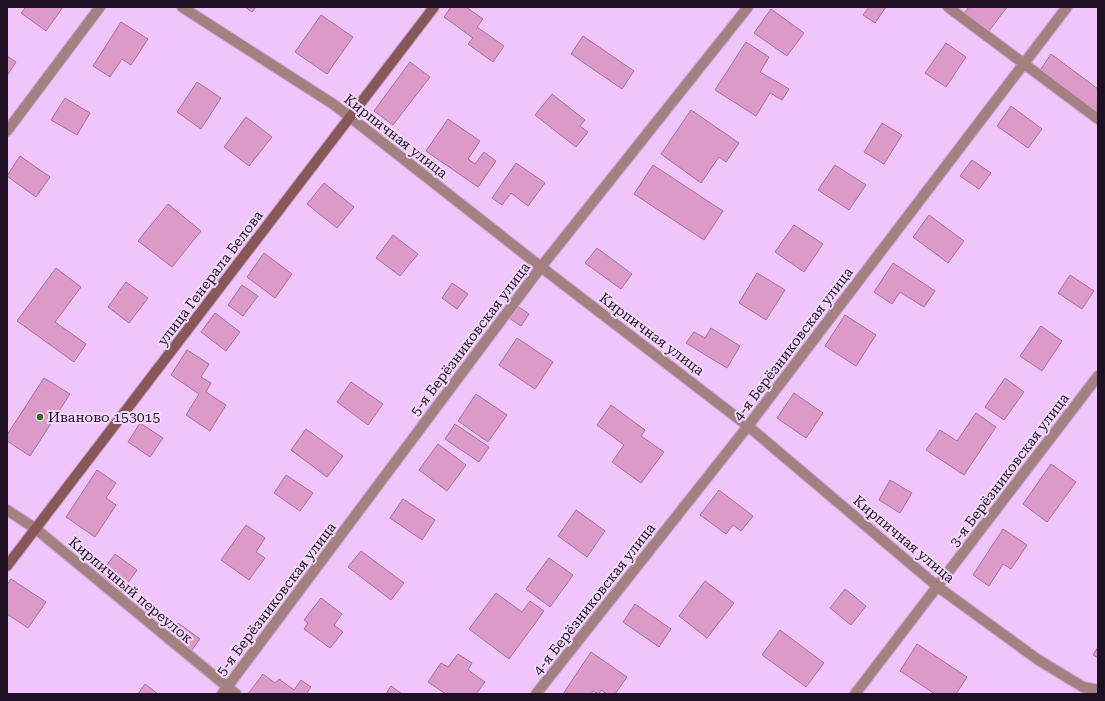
<svg xmlns="http://www.w3.org/2000/svg" width="1105" height="701" font-family="'Roboto Serif',serif">
<style>
.building{fill:#dc9ac8;stroke:#a67096}
.lines{fill:none;stroke-linecap:round;stroke-linejoin:round}
.minor-casing{stroke:#caa4d5;stroke-width:12}
.secondary-casing{stroke:#caa4d5;stroke-width:12}
.minor{stroke:#a48080;stroke-width:10}
.secondary{stroke:#885758;stroke-width:10}
.poi-dot{fill:#317310;stroke:#f3dafa;stroke-width:1.5}
.labels{text-anchor:middle;stroke-width:4;stroke-linejoin:round;paint-order:stroke}
.street-label{font-size:14px;fill:#1f1024;stroke:#f3dafa}
.poi-label{font-size:14px;fill:#1f1024;stroke:#f3dafa;text-anchor:start}
</style>
<rect width="100%" height="100%" fill="#efc5fc"/>
<path class="building" d="M26,7h37l-17,24 -25,-18z
M245,7h11l-4,5z
M451,7h15l17,12 -6,8 27,19 -11,16 -25,-18 5,-6 -29,-21z
M869,7h17l-11,16 -12,-8z
M969,7h38l-21,28 -25,-18z
M771,9l33,24 -17,23 -33,-23z
M321,15l32,22 -26,37 -32,-22z
M121,22l27,17 -17,26 -9,-6 -12,18 -17,-11z
M583,36l51,35 -12,18 -51,-35z
M746,42l23,15 -9,15 29,17 -7,11 -12,-7 -14,23 -41,-26z
M946,43l20,14 -20,30 -21,-14z
M1051,54l47,35 -1,25 -58,-42z
M7,56l9,6 -9,14z
M410,62l20,15 -37,48 -19,-14z
M197,82l24,16 -20,31 -24,-17z
M552,94l33,26 -5,6 8,6 -12,15 -41,-32z
M65,98l25,15 -13,22 -26,-15z
M1011,106l31,23 -14,19 -31,-22z
M691,110l48,33 -13,19 -7,-5 -18,26 -40,-29z
M246,117l26,20 -23,29 -25,-19z
M448,119l32,22 -12,18 7,5 9,-12 12,9 -18,26 -52,-36z
M882,123l20,12 -18,29 -20,-12z
M20,156l30,21 -14,20 -29,-21z
M972,160l19,13 -12,16 -19,-13z
M516,163l29,20 -17,23 -17,-13 -9,12 -10,-7z
M653,165l70,46 -19,29 -70,-46z
M835,165l31,20 -17,25 -31,-20z
M324,183l30,24 -17,21 -30,-24z
M168,204l33,27 -29,36 -34,-26z
M929,215l35,26 -16,22 -35,-26z
M794,225l29,19 -19,28 -29,-20z
M393,235l25,19 -18,22 -24,-18z
M597,248l35,26 -11,15 -36,-26z
M264,253l28,21 -17,24 -28,-21z
M893,263l42,28 -11,16 -24,-15 -8,12 -18,-12z
M56,268l25,19 -26,35 31,22 -12,18 -57,-41z
M757,273l28,17 -19,30 -27,-17z
M1070,275l24,16 -12,18 -24,-16z
M126,282l22,16 -19,25 -21,-16z
M452,283l16,11 -11,15 -15,-11z
M242,285l16,11 -15,20 -15,-11z
M516,305l13,9 -8,12 -12,-8z
M215,313l25,19 -14,19 -25,-19z
M845,315l31,20 -20,31 -31,-20z
M1041,326l21,15 -20,30 -22,-15z
M711,328l29,18 -13,22 -41,-25 8,-11 11,6z
M517,338l36,24 -18,27 -36,-24z
M187,350l22,14 -8,13 10,6 -5,9 20,13 -16,26 -24,-16 13,-21 -28,-19z
M44,378l26,16 -40,62 -23,-15v-6z
M1005,378l19,14 -20,28 -19,-13z
M351,382l32,22 -15,21 -31,-23z
M794,393l29,20 -17,25 -29,-20z
M476,394l31,21 -19,27 -30,-21z
M611,405l34,25 -4,6 23,16 -23,31 -29,-21 12,-17 -27,-20z
M976,413l20,14 -32,48 -38,-25 14,-20 17,11z
M140,423l23,15 -13,19 -22,-15z
M455,424l34,23 -10,15 -34,-23z
M306,429l37,27 -16,21 -36,-27z
M438,444l28,21 -19,26 -28,-21z
M1051,464l25,18 -29,40 -24,-18z
M97,470l19,13 -10,15 10,7 -21,32 -29,-20z
M286,475l27,18 -13,18 -26,-18z
M890,480l22,13 -12,20 -21,-13z
M719,490l34,26 -12,15 -8,-6 -7,9 -26,-19z
M403,499l32,21 -13,20 -32,-22z
M576,510l29,21 -18,26 -29,-21z
M246,525l19,13 -9,14 9,6 -16,22 -28,-20z
M1003,529l24,16 -16,24 -8,-5 -14,22 -16,-11z
M361,551l43,32 -13,17 -43,-33z
M115,554l22,16 -21,29 -22,-16z
M549,558l24,17 -23,32 -24,-18z
M11,579l35,23 -18,26 -21,-14v-29z
M705,581l29,22 -27,35 -28,-22z
M845,589l21,17 -15,19 -21,-17z
M496,593l26,19 8,-11 14,10 -35,48 -40,-30z
M321,598l21,16 -8,11 9,7 -13,16 -26,-19 4,-6 -4,-3z
M635,604l36,25 -12,18 -36,-25z
M178,623l22,16 -14,19 -22,-16z
M780,630l44,33 -18,24 -44,-32z
M917,644l50,33 -11,17h-21l-35,-23z
M1098,647v11l-5,-3z
M591,652l36,25 -12,17h-8l-6,-4 -2,4 -6,-3 -2,3h-28z
M458,654l14,9 -4,7 17,12 -9,12h-30l-18,-12 13,-19 7,4z
M263,674l12,9 4,-4 15,11 7,-10 10,7 -5,7h-58z
M145,684l13,10h-20z
M391,686l11,8h-16z"/>
<g class="lines">
<defs>
<path id="minor" d="M182,7l151,97 17,13 191,150 207,159 190,161 99,72 46,28 15,3
M948,7l150,112
M7,131l93,-124
M7,510l29,19 200,165
M222,694l319,-427 207,-260
M536,694l212,-268 319,-419
M855,694l243,-318"/>
<path id="secondary" d="M7,566l427,-559"/>
</defs>
<use href="#minor" class="minor-casing"/>
<use href="#secondary" class="secondary-casing"/>
<use href="#minor" class="minor"/>
<use href="#secondary" class="secondary"/>
</g>
<circle class="poi-dot" cx="40" cy="417" r="4"/>
<g class="labels">
<g class="street-label">
<text transform="translate(396 136) rotate(38)" y="5">Кирпичная улица</text>
<text transform="translate(210 278) rotate(-53)" y="5">улица Генерала Белова</text>
<text transform="translate(652 334) rotate(37)" y="5">Кирпичная улица</text>
<text transform="translate(470 339) rotate(-53)" y="5">5-я Берёзниковская улица</text>
<text transform="translate(793 344) rotate(-53)" y="5">4-я Берёзниковская улица</text>
<text transform="translate(1009 470) rotate(-53)" y="5">3-я Берёзниковская улица</text>
<text transform="translate(904 539) rotate(40)" y="5">Кирпичная улица</text>
<text transform="translate(131 590) rotate(40)" y="5">Кирпичный переулок</text>
<text transform="translate(276 599) rotate(-53)" y="5">5-я Берёзниковская улица</text>
<text transform="translate(594 599) rotate(-52)" y="5">4-я Берёзниковская улица</text>
</g>
<g class="poi-label">
<text x="48" y="422">Иваново 153015</text>
</g>
</g>
<rect width="1105" height="701" fill="none" stroke="#1f1024" stroke-width="16"/>
</svg>
